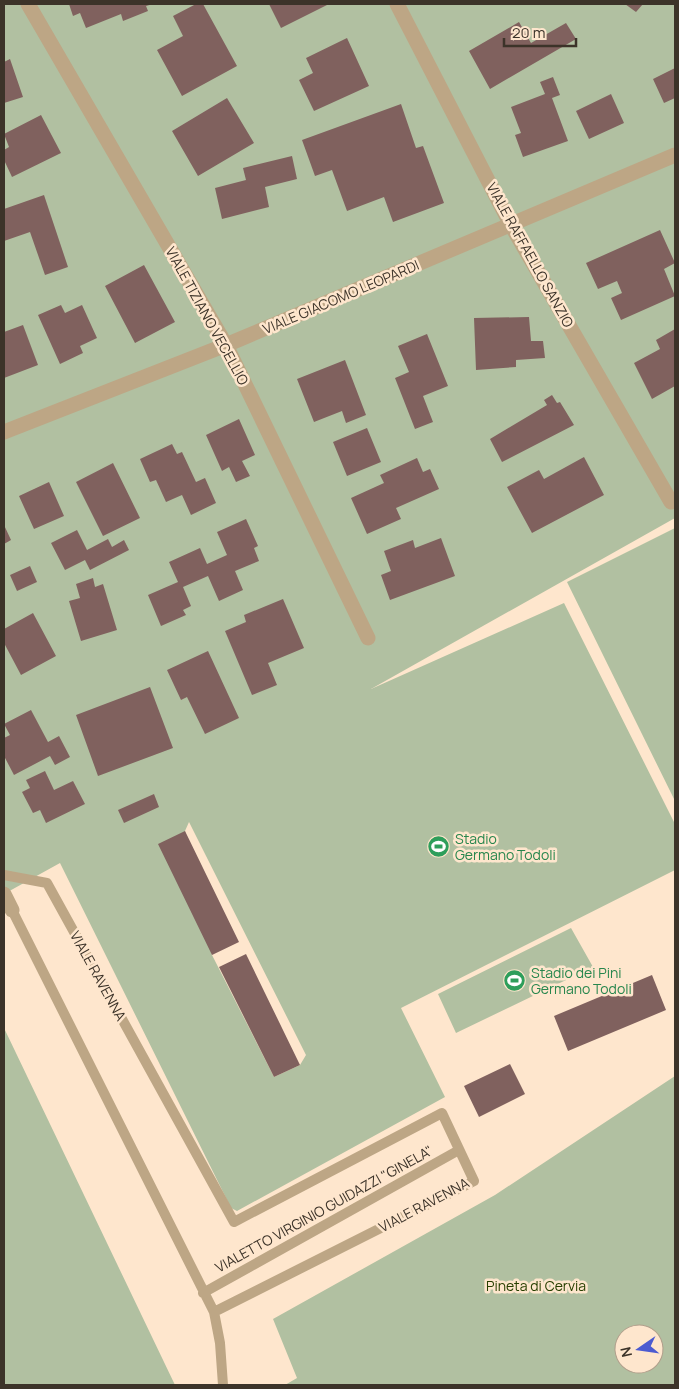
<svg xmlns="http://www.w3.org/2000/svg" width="679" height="1389" font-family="Manrope,sans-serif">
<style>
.green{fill:#b1c0a1;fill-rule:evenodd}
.building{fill:#80615e}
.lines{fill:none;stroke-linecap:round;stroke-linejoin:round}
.lane{stroke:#bda685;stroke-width:10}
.street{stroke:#bda685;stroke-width:15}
.labels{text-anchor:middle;stroke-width:5;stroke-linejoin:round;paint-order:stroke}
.street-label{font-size:14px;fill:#3c3329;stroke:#fee6cd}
.leisure-label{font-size:14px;fill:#27864d;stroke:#fee6cd;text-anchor:start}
.park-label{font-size:14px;fill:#273f00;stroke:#fee6cd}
</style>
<rect width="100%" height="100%" fill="#fee6cd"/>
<path class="green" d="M4,4h671v514l-304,171 193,-86 111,221v46l-274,138 44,89 -208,114 -6,-3 -171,-345 -56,31zM189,822l117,233 -6,10 -26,12 -62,-122 -27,-124z
M675,528v273l-108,-219z
M571,928l22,39 -137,66 -18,-39z
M4,1028l171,357h-171z
M675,1076v309h-390l12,-7 -24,-59 222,-124zM624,1334h30v30h-30z"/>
<path class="building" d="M69,4h84l-7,2 2,5 -25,10 -2,-7 -35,14 -6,-15 -7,3z
M196,4h7l34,62 -55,30 -25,-46 26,-14 -10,-20z
M269,4h60l-48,24z
M625,4h18l-7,8z
M519,22l12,21 35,-20 10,16 -86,50 -21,-38z
M347,38l22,48 -55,25 -15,-31 14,-7 -7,-15z
M10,59l13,38 -19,6v-41z
M675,68v30l-11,5 -11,-24z
M553,77l7,18 -8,3 16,43 -45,16 -8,-22 6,-2 -10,-26 34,-13 -5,-12z
M611,94l13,29 -35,16 -13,-28z
M227,98l27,45 -56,33 -26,-45z
M401,104l15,44 7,-2 21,57 -51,19 -9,-25 -37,14 -15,-41 -17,6 -13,-36z
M41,115l20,38 -49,24 -8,-17v-10l5,-3 -5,-13z
M292,156l5,23 -32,8 4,20 -47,12 -7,-31 31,-8 -3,-12z
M44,195l24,72 -23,8 -15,-43 -26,9v-32z
M660,230l15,33 -11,6 11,27 -54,24 -10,-22 11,-5 -5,-12 -19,8 -12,-26z
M144,265l31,57 -40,21 -30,-57z
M61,305l4,8 17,-8 15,33 -17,8 3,7 -23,11 -22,-49z
M529,317l2,24h12l2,17 -29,2v7l-40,3 -2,-52z
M23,325l15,40 -34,13v-46z
M675,329v57l-23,13 -18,-36 26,-14 -4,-9z
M427,334l21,52 -25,10 10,26 -18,7 -20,-51 14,-6 -11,-26z
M345,360l21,55 -20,8 -4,-12 -28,11 -17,-43z
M552,395l5,8 3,-1 14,23 -72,37 -12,-23 57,-34 -3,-5z
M239,419l16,36 -13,6 8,15 -14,6 -7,-15 -7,4 -16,-36z
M367,428l14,34 -34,14 -14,-34z
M172,444l5,10 5,-2 14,30 9,-4 11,25 -25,12 -9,-20 -16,7 -10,-22 -6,2 -10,-23z
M584,457l20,38 -72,38 -25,-46 32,-17 5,9z
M417,458l6,14 7,-3 9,20 -43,19 5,11 -34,15 -16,-36 33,-15 -4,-8z
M113,463l27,55 -37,18 -27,-54z
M49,482l15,34 -30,13 -15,-33z
M246,519l12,27 -4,2 5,13 -24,10 8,19 -24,11 -11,-25 -25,11 8,19 -8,4 3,5 -25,11 -13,-31 30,-13 -9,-20 31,-14 7,16 20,-9 -10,-23z
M4,525l7,15 -7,4z
M77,530l10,20 21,-11 4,8 12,-7 5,10 -39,20 -5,-10 -20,10 -14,-27z
M441,538l14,38 -65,24 -9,-25 10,-4 -7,-20 29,-11 2,8z
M30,566l7,16 -20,9 -7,-16z
M93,578l2,9 8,-3 14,46 -36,11 -12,-40 11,-3 -4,-14z
M283,599l21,49 -36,15 9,22 -25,10 -27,-64 21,-9 -2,-7z
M33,613l23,43 -35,19 -17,-32v-14z
M208,651l31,67 -34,16 -18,-37 -6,3 -14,-30z
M150,687l23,61 -75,28 -22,-61z
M31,710l17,32 11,-6 11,21 -15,8 -5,-9 -36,19 -10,-19v-18l6,-3 -6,-11z
M45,771l9,19 19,-9 12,23 -39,19 -6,-13 -7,3 -11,-21 8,-4 -4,-8z
M154,794l5,13 -35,16 -6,-13z
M185,831l54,111 -27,13 -54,-111z
M246,954l54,111 -26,12 -55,-110z
M652,975l14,35 -98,41 -14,-35z
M510,1064l15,30 -46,23 -15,-31z"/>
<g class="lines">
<path class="lane" d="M4,875l43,8 187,339 208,-109 32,68 -260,131 -202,-402
M203,1293l256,-143
M214,1312l6,31 3,42"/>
<path class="street" d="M28,4l198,341 142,293
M397,4l114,221 160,277
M4,432l222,-87 449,-190
M4,894l8,16"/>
</g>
<defs>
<symbol id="stadium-disc" viewBox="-11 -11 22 22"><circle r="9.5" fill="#2e9e5b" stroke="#fee6cd"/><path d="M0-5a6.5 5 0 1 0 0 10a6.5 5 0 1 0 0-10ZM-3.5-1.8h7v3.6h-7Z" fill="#fff"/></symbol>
</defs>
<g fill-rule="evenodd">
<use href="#stadium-disc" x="426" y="834" width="25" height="25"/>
<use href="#stadium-disc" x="502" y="968" width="25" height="25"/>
</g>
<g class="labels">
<g class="street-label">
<text transform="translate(530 255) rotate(61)" y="5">VIALE RAFFAELLO SANZIO</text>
<text transform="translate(341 297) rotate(-23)" y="5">VIALE GIACOMO LEOPARDI</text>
<text transform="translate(207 316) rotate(61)" y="5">VIALE TIZIANO VECELLIO</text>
<text transform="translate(98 976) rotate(61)" y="5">VIALE RAVENNA</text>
<text transform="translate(424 1205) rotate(-28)" y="5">VIALE RAVENNA</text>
<text transform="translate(324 1209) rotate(-29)" y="5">VIALETTO VIRGINIO GUIDAZZI "GINELA"</text>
</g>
<g class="leisure-label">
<text x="455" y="844">Stadio<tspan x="455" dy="16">Germano Todoli</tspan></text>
<text x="531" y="978">Stadio dei Pini<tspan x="531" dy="16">Germano Todoli</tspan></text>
</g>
<g class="park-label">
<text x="536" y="1291">Pineta di Cervia</text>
</g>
</g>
<rect width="679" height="1389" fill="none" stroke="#3c3329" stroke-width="10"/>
<g transform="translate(639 1349) rotate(257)"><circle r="24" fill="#fee6cd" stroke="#b09e8b"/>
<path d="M0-4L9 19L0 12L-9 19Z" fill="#4c5bd0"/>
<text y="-8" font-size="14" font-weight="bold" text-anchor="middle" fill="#3c3329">N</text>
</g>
<path d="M504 38v8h72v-8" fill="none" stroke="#3c3329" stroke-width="2.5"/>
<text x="512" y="38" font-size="15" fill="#3c3329" stroke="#fee6cd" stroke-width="4" paint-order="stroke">20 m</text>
</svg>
